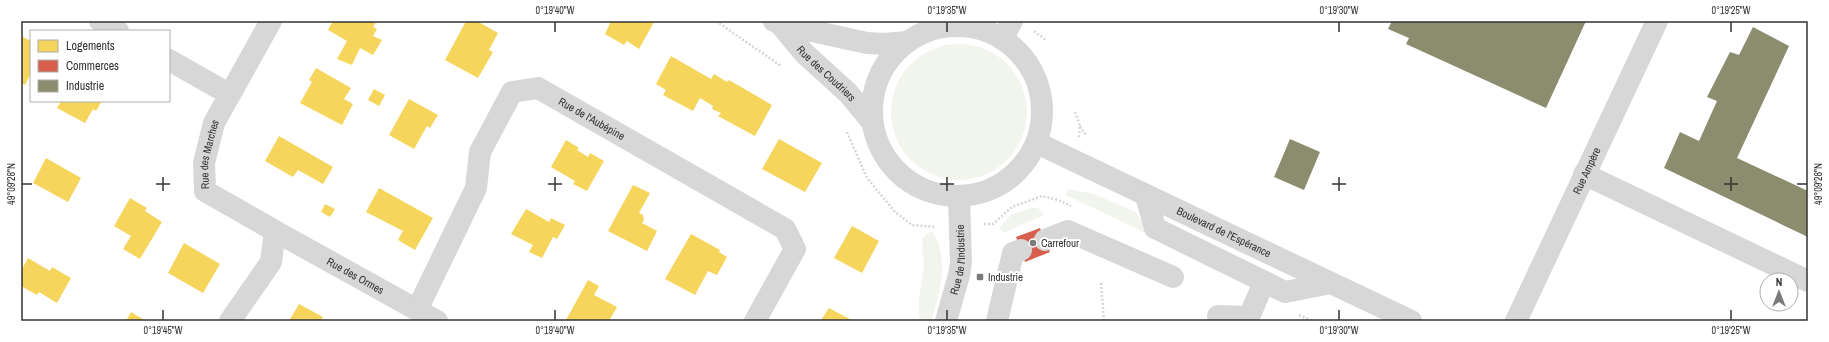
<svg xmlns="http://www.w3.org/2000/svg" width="1829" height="342" font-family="'Archivo Narrow',sans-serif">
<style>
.green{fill:#f1f5ed}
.homes{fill:#f6d55c}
.shops{fill:#d6604d}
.industry{fill:#8c8c6e}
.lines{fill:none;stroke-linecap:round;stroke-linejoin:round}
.path{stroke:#d6d6d6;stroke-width:2.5;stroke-dasharray:2 2;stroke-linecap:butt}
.minor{stroke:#d7d7d7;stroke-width:22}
.ticks{fill:none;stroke:#333;stroke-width:1.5}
.poi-dot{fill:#7a7a7a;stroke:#fff;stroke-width:1.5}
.labels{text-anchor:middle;stroke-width:4;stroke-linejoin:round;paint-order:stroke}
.street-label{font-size:11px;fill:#333;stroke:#fff}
.poi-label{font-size:11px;fill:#333;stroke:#fff;text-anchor:start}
.neatline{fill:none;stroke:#333;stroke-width:1.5}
.ticks-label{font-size:10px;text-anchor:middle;fill:#333}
</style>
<rect width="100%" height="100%" fill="#fff"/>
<path class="green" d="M891 112a68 68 0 1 1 136 0a68 68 0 1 1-136 0Z
M1068,189l26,5 42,18 14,23 -84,-40z
M1031,208h7l6,7 -40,18 -5,-5 12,-13z
M932,231c18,27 8,61 -1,90l-12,-3v-18l5,-34 -2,-24 3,-7z"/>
<path class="homes" d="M333,21h44l-4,6 4,2 -4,7 9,4 -9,15 -13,-7 -8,17 -15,-6 10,-18 -19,-11z
M466,21h11l21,12 -9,17 4,2 -15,26 -33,-18z
M611,21h40l3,1 -15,27 -12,-8 -3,4 -19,-11z
M21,36l10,5v32l-6,12 -4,-2z
M671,56l40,23 3,-5 13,8 2,-2 43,25 -17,31 -37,-20 3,-3 -9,-4 1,-3 -13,-8 -7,13 -30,-16 3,-5 -10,-6z
M316,68l35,20 -7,11 9,5 -11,21 -42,-22 12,-21 -3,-2z
M374,89l11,6 -6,11 -11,-6z
M409,99l29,16 -8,13 -3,-2 -13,23 -25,-14z
M61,101h41l-6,10 -3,-2 -8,14 -28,-15z
M279,136l54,31 -10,17 -25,-14 -5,7 -28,-16z
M779,139l43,24 -17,29 -43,-23z
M566,140l13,8 -2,2 11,7 2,-4 14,8 -17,30 -14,-7 2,-3 -24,-14z
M46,158l35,20 -13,24 -35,-19z
M633,185l17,8 -11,20 4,2 1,5 -2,3 15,8 -10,20 -39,-20z
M379,188l54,30 -18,32 -17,-10 5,-9 -37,-19z
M130,198l17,10 -2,3 17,11 -22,37 -17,-10 8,-13 -17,-10z
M325,204l10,5 -5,8 -9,-5z
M526,209l23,13 2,-4 14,7 -8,14 -4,-2 -11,21 -13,-6 4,-7 -22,-11z
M852,226l27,15 -17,32 -28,-15z
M691,234l29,16 -1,2 8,5 -10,18 -9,-4 -13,24 -30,-16z
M184,243l36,21 -17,29 -35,-20z
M28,258l22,13 2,-4 19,11 -14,25 -18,-11 -2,3 -16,-9v-15z
M588,280l11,6 -5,9 23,12 -8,14 -43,-1z
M299,304l24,13 -2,4h-32z
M829,308l24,13 -32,-1z
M131,312l15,9h-20z"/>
<path class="shops" d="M1040,228l10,24 -25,10 -9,-25z"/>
<path class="industry" d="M1392,21h194l-40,87 -140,-64 3,-6 -21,-9z
M1753,27l36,19 -52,112 71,33v46l-144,-69 16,-36 19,9 18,-40 -10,-4 23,-45 9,3z
M1290,139l30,13 -16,38 -30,-13z"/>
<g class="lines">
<path class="path" d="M716,21l65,45
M1034,31l12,9
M1075,112l5,14 -1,11
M1080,126l6,9
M847,132l20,46 28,34 17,13 23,2
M984,224h9l19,-17 30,-11 16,4 13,6
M1101,283l3,38
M1299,315l13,6"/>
<g class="minor">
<path d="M100,21l18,10"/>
<path d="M774,21l6,3 87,19 17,1 23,-2"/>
<path id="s1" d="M780,24l24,29 44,40 24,29"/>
<circle cx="957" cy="111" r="85"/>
<path d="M1002,39l10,-18"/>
<path d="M169,60l60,34"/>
<path id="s2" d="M1037,143l374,178"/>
<path d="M1584,174l224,107"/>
<path d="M1146,195l9,33 130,64 46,-9"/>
<path id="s3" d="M275,231l162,90"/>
<path d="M1045,240l23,-9 105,46"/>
<path id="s4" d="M417,310l59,-122 4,-36 32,-60 26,-4 247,141 10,20 -40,72"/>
<path d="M1218,316l31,1 15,-35"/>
<path id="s5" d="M230,321l41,-59 4,-31 -70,-40 -1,-28 10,-40 57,-102"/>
<path id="s6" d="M946,321l13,-46 2,-13 -2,-65"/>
<path d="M997,321l16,-68 8,-3"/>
<path id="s7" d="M1516,321l141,-300"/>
</g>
</g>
<path class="ticks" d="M555,22v10M947,22v10M1339,22v10M1731,22v10M163,177v14M555,177v14M947,177v14M1339,177v14M1731,177v14M22,184h10M156,184h14M548,184h14M940,184h14M1332,184h14M1724,184h14M1797,184h10M163,310v10M555,310v10M947,310v10M1339,310v10M1731,310v10"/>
<g class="poi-dot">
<circle cx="1033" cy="243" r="4"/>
<rect x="976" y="273" width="8" height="8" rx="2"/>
</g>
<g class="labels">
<g class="street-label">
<text dy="4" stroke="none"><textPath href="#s1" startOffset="68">Rue des Coudriers</textPath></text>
<text dy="4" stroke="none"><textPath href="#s4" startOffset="328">Rue de l'Aubépine</textPath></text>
<text dy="4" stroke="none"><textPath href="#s5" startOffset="221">Rue des Marches</textPath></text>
<text dy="4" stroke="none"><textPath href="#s7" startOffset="166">Rue Ampère</textPath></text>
<text dy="4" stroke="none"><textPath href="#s2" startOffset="207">Boulevard de l'Espérance</textPath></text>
<text dy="4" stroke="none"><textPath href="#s6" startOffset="63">Rue de l'Industrie</textPath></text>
<text dy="4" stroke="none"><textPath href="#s3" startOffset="92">Rue des Ormes</textPath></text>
</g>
<g class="poi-label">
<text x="1041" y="247">Carrefour</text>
<text x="988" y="281">Industrie</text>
</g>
</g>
<rect width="1829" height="342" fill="none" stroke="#ffffff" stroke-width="44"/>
<rect x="30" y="30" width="140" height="72" fill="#ffffff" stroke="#adadad"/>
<rect x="38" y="40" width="20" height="12" fill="#f6d55c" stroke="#adadad"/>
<text x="66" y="50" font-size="12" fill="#333333">Logements</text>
<rect x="38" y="60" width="20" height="12" fill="#d6604d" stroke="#adadad"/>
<text x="66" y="70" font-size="12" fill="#333333">Commerces</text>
<rect x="38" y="80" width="20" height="12" fill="#8c8c6e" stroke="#adadad"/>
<text x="66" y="90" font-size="12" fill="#333333">Industrie</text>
<g transform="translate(1779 292)"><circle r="19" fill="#ffffff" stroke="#adadad"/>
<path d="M0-3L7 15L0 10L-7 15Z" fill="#7a7a7a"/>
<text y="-6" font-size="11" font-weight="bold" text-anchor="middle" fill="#333333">N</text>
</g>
<rect x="22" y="22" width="1785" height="298" class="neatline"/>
<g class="ticks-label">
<text x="555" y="14">0°19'40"W</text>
<text x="947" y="14">0°19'35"W</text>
<text x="1339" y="14">0°19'30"W</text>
<text x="1731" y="14">0°19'25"W</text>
<text transform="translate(11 184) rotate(-90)" y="4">49°09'28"N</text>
<text transform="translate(1818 184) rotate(-90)" y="4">49°09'28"N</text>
<text x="163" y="334">0°19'45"W</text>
<text x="555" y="334">0°19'40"W</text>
<text x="947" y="334">0°19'35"W</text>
<text x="1339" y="334">0°19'30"W</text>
<text x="1731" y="334">0°19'25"W</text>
</g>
</svg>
